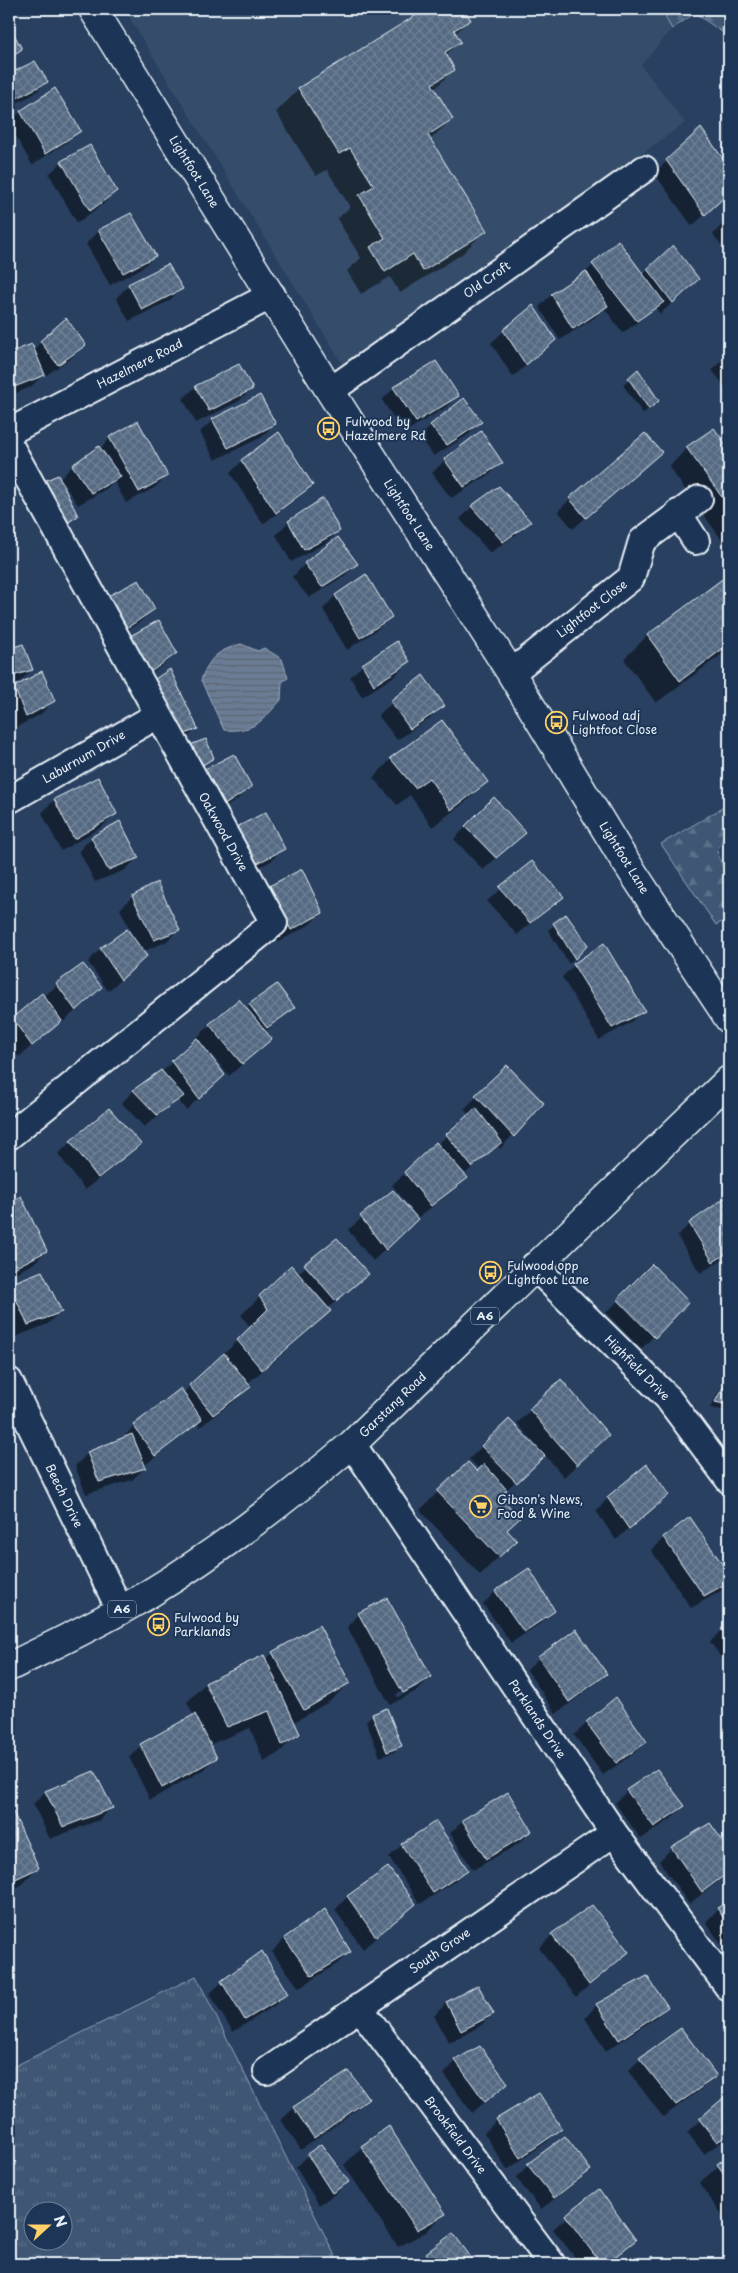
<svg xmlns="http://www.w3.org/2000/svg" width="738" height="2273" font-family="'Playpen Sans',sans-serif">
<style>
.built{fill:#364d6b}
.forest{fill:url(#forest-firs);stroke:#94a4b6}
.park{fill:url(#park-tufts);stroke:#94a4b6;fill-rule:evenodd}
.water{fill:url(#water-rules);stroke:#9dabbd}
.shadow{fill:#0007;fill-rule:evenodd}
.building{fill:url(#building-cross-hatch);stroke:#e8f1f8}
.lines{fill:none;stroke-linecap:round;stroke-linejoin:round}
.street-casing{stroke:#e8f1f8;stroke-width:30}
.secondary-casing{stroke:#e8f1f8;stroke-width:31}
.highway-casing{stroke:#e8f1f8;stroke-width:31}
.street{stroke:#1d3557;stroke-width:26}
.secondary{stroke:#1d3557;stroke-width:28}
.highway{stroke:#1d3557;stroke-width:28}
.labels{text-anchor:middle;stroke-width:4;stroke-linejoin:round;paint-order:stroke}
.shield{fill:#1d3557;stroke:#abb9c8;stroke-width:1}
.shield-label{font-size:11px;font-weight:bold;fill:#e8f1f8}
.street-label{font-size:12px;fill:#e8f1f8;stroke:#1d3557}
.poi-label{font-size:12px;fill:#e8f1f8;stroke:#1d3557;text-anchor:start}
</style>
<defs>
<pattern id="forest-firs" width="22" height="20" patternUnits="userSpaceOnUse" patternTransform="scale(1.25)"><rect width="22" height="20" fill="#415774"/><path d="M5 1l3.5 6h-7zM16 11l3.5 6h-7z" fill="#5c7089"/></pattern>
<pattern id="park-tufts" width="24" height="20" patternUnits="userSpaceOnUse" patternTransform="scale(1.25)"><rect width="24" height="20" fill="#415774"/><path d="M3 7l-1-3M5 7V3M7 7l1-3M15 17l-1-3M17 17v-4M19 17l1-3" fill="none" stroke="#5c7089"/></pattern>
<pattern id="water-rules" width="6" height="5" patternUnits="userSpaceOnUse" patternTransform="scale(1.25)"><rect width="6" height="5" fill="#6b7c95"/><path d="M0 2.5h6" fill="none" stroke="#5a6573"/></pattern>
<pattern id="building-cross-hatch" width="8" height="8" patternUnits="userSpaceOnUse" patternTransform="scale(1.25)"><rect width="8" height="8" fill="#556a83"/><path d="M0 0l8 8M0 8l8-8" fill="none" stroke="#6d8095"/></pattern>
</defs>
<rect width="100%" height="100%" fill="#294061"/>
<filter id="ink" filterUnits="userSpaceOnUse"><feTurbulence type="fractalNoise" baseFrequency=".02" numOctaves="2"/><feDisplacementMap in="SourceGraphic" scale="10" xChannelSelector="R" yChannelSelector="G"/><feConvolveMatrix kernelMatrix="1 2 1 2 8 2 1 2 1" color-interpolation-filters="sRGB"/></filter>
<g filter="url(#ink)">
<path class="built" d="M124,9h535l13,20 -31,36 44,58 -341,243z"/>
<path class="forest" d="M677,9h52v28l-34,-24 -23,16 -7,-12z
M729,804l-1,25 -11,22 12,33v34l-13,7 -55,-81z"/>
<path class="park" d="M196,1976l143,288h-330v-195zM32,2210h30v30h-30z"/>
<path class="water" d="M241,644l17,7 6,-3 18,11 6,19 -6,4 -1,18c-19,21 -26,32 -57,30l-23,-50c9,-23 16,-29 40,-36z"/>
<path class="shadow" d="M428,9h34l7,11 -14,14 5,7 -15,15 9,13 -20,21 18,29 -22,21 55,91 -23,23 -62,39 -10,-16 -29,17 -14,-23 14,-13 -24,-39 13,-12 -23,-37 -11,6 -40,-64 23,-23z
M35,62l11,20 -12,12 -25,13v-32z
M55,90l24,41 -13,12 -34,22 -23,-41 11,-12z
M701,130l28,39v24l-37,33 -38,-53z
M62,162l54,29 -13,13 -26,19 -28,-49z
M130,214l25,41 -13,13 -32,17 -24,-41 12,-13z
M729,218v39l-16,-23z
M593,265l49,10 6,-5 37,21 -25,23 -4,-6 -33,25 -19,-25 -10,10 -34,22 -21,-33 12,-12 33,-21z
M168,266l13,23 -12,12 -40,20 -13,-23 12,-12z
M504,331l50,9 -41,37 -22,-34z
M41,342l43,3 -13,13 -26,18 -2,-2 -12,13 -22,9v-41l23,-9 1,4z
M729,353v39l-17,-22z
M238,366l13,23 -12,12 -43,22 -13,-24 12,-12z
M629,379l22,27 -8,8 -20,-29z
M394,388l63,8 -12,12 -42,25 -21,-33z
M213,420l61,4 -12,13 -47,23 -15,-28z
M481,422l-13,13 -34,21 -15,-18 12,-12z
M714,429l15,22v94l-2,2 -58,-80 18,-19z
M110,438l57,38 -13,12 -28,15 -12,-22 -8,8 -28,16 -18,-26 12,-13 28,-17z
M660,452l-87,77 -15,-18 12,-12z
M445,460l56,3 -12,12 -38,23 -19,-25z
M242,461l69,23 -12,13 -36,27 -33,-51z
M322,500l17,31 -13,12 -35,19 -15,-27 12,-13z
M472,507l57,15 -12,12 -27,19 -30,-34z
M305,564h51l-12,12 -35,22 -17,-21z
M366,576l24,40 -12,13 -31,21 -24,-41 12,-13z
M729,576v73l-73,54 -32,-44 23,-23z
M153,609l-12,12 -30,21 -17,-31z
M131,637l44,16 -12,12 -27,19z
M22,645l10,25 -13,12 -10,3v-34z
M408,662l-12,13 -34,22 -12,-20 13,-12z
M423,677l20,29 -13,12 -33,22 -19,-25z
M15,688l38,13 -12,13 -28,15 -4,-11v-24z
M140,694l56,35 -12,12z
M441,722l45,60 -18,18 -36,27 -22,-32 -13,10 -24,-27 18,-19z
M97,779l18,34 -12,13 -42,25 -19,-38 12,-13z
M186,786l64,1 -12,12 -31,21z
M494,799l30,34 -41,37 -29,-31z
M119,823l18,35 -12,12 -30,12 -16,-31 12,-13z
M218,844l65,4 -12,13 -35,18z
M532,863l30,34 -45,38 -30,-34z
M301,870l21,43 -13,12 -31,17 -21,-43 12,-12z
M132,897l47,32 -13,13 -24,10 -10,17 -24,22 -20,-29 12,-13 26,-18 9,9 -15,-31z
M566,915l20,30 -17,19 -21,-34z
M83,965l5,35 -25,22 -2,-2 -42,37 -10,-14v-19z
M574,965l69,45 -13,13 -31,17 -37,-63z
M239,1001l7,8 4,-4 43,3 -28,24 5,7 -41,37 -30,-36 -2,1 13,47 -24,22 -8,-10 -34,27 -22,-24 12,-13 28,-18 48,-47z
M507,1067l35,36 -42,46 -3,-4 -33,30 2,3 -12,12 -38,29 -43,42 -25,-31 45,-39 18,22 2,-1 -21,-27 78,-70 -6,-6z
M71,1142l69,2 -55,46 -27,-36z
M729,1196v60l-29,17 -23,-37 13,-12z
M20,1197l26,54 -13,13 -24,12v-73z
M337,1240l31,34 -41,35 2,2 -18,18 -64,55 2,3 -12,12 -37,28 -3,-4 -53,43 1,2 -13,12 -46,14 -11,-28 13,-13 34,-14 12,-13 49,-33 68,-65 -10,-13 19,-18 37,-23z
M652,1266l36,36 -47,47 -35,-36z
M41,1273l19,38 -12,13 -33,13 -6,-12v-39z
M729,1377v34l-19,-3 15,-27z
M561,1381l34,66 -31,30 -20,-23 -45,43 6,34 10,10 -35,34 -60,-65 18,-18 42,-22 -11,-11 40,-39 30,31 1,-1 -23,-27z
M729,1428v13l-5,-7z
M667,1495l-51,45 -20,-29 12,-13z
M690,1519l39,58v5l-10,10 -28,16 -40,-58 13,-12z
M495,1592l59,19 -13,12 -30,20 -28,-39z
M359,1614l71,63 -12,13 -28,15 -43,-78zM417,1684v3l-19,10 -2,-2z
M729,1624v44l-19,-26z
M273,1653l76,30 -19,18 -37,22 5,10 -18,19 -16,10 -14,-34 -41,17 6,13 -12,12 -53,30 -21,-43 12,-12 53,-29 -7,-14 18,-18 59,-27 1,3z
M539,1658l66,16 -12,12 -37,28 -29,-44z
M386,1710l14,36 -6,6 -14,5 -14,-36 6,-6z
M587,1723l58,19 -12,12 -30,21 -29,-40z
M94,1773l17,34 -12,13 -49,19 -17,-35 12,-12z
M627,1791l57,15 -13,13 -30,20 -26,-36z
M12,1814l26,53 -18,19 -11,5v-76z
M463,1821l68,10 -13,13 -45,26 -23,-37z
M710,1824l19,28v21l-40,31 -30,-43 13,-13z
M402,1845l65,25 -13,12 -34,22 -31,-47z
M387,1868l27,36 -51,45 -28,-39 12,-13z
M729,1902v54l-23,-34 12,-13z
M592,1906l35,46 -51,45 -37,-49 13,-13z
M325,1911l24,41 -12,12 -38,24 -27,-36 12,-13z
M222,1982l64,12 -12,12 -41,26 -24,-38z
M478,1987l15,27 -13,12 -31,17 -15,-27 12,-13z
M597,2005l70,2 -13,12 -48,32 -21,-33z
M640,2059l75,17 -12,12 -40,29 -35,-46z
M456,2061l51,22 -35,30 -28,-39z
M729,2095v42l-25,17 -17,-22z
M368,2099l-13,12 -54,39 -20,-30 13,-12z
M497,2120l63,8 -12,13 -41,29 -23,-37z
M362,2147l82,67 -18,18 -28,15 -54,-82z
M308,2155l40,27 -13,12 -16,11 -23,-37z
M729,2157v68l-30,-42z
M528,2165l62,5 -13,12 -36,27 -25,-31z
M598,2191l37,49 -28,24h-27l-27,-35z
M453,2235l22,29h-59l11,-10z"/>
<path class="building" d="M426,9h38l7,11 -17,10 7,12 -16,10 10,18 -23,14 21,35 -25,16 59,96 -64,40 -10,-17 -28,18 -15,-25 15,-9 -26,-43 15,-9 -24,-38 -11,6 -41,-66z
M9,25l13,24 -13,9z
M35,61l13,21 -39,20v-28z
M55,88l26,43 -36,23 -25,-43z
M701,128l28,39v26l-24,22 -39,-55z
M90,145l27,46 -27,20 -29,-50z
M131,213l25,43 -33,17 -25,-43z
M729,217v10l-5,-7z
M618,240l46,62 -27,19 -45,-57z
M673,245l26,34 -26,24 -26,-34z
M168,264l15,25 -41,21 -14,-26z
M586,271l22,35 -35,23 -22,-35z
M533,305l23,35 -30,25 -23,-35z
M66,318l20,27 -28,20 -18,-24z
M32,344l13,31 -31,12 -5,-10v-24z
M436,361l23,35 -43,26 -23,-35z
M239,364l14,25 -44,22 -14,-25z
M638,369l21,32 -10,8 -21,-31z
M260,395l16,29 -48,24 -16,-29z
M464,398l18,24 -35,23 -17,-20z
M138,421l30,55 -29,16 -30,-55z
M714,428l15,21v58l-43,-60z
M481,431l22,32 -39,24 -20,-28z
M279,432l34,53 -37,28 -35,-53z
M645,433l17,19 -76,66 -17,-20z
M99,446l22,31 -30,16 -19,-28z
M58,475l20,41 -17,11 -22,-44z
M499,486l32,36 -28,20 -32,-36z
M323,498l17,33 -36,19 -16,-29z
M338,537l20,27 -36,23 -18,-24z
M366,574l26,43 -32,21 -25,-43z
M729,574v70l-49,37 -33,-46z
M139,580l16,29 -31,21 -18,-33z
M9,608l6,17 -6,2z
M159,620l18,33 -28,20 -19,-37z
M397,641l13,21 -36,23 -12,-21z
M23,644l10,26 -24,7v-28z
M170,669l28,60 -19,7 -27,-55z
M42,671l13,30 -29,16 -12,-30z
M423,675l22,31 -35,23 -20,-28z
M442,720l46,62 -37,28 -22,-32 -14,10 -25,-30z
M206,739l8,19 -18,11 -9,-23z
M234,754l18,33 -32,21 -23,-35z
M98,777l19,37 -43,25 -20,-40z
M494,797l32,36 -30,25 -31,-32z
M266,812l19,37 -37,19 -19,-37z
M120,821l19,37 -31,12 -17,-33z
M532,861l32,36 -34,26 -31,-36z
M302,869l21,44 -32,17 -22,-44z
M157,882l23,48 -26,10 -22,-44z
M566,914l22,31 -13,14 -22,-36z
M127,929l20,27 -26,24 -21,-32z
M604,943l41,68 -33,17 -39,-64z
M83,964l19,23 -26,24 -20,-28z
M277,984l18,24 -28,20 -18,-24z
M42,993l20,28 -30,25 -20,-28z
M239,999l33,40 -30,25 -33,-40z
M197,1038l28,37 -26,24 -28,-38z
M507,1065l37,38 -30,34 -39,-42z
M161,1070l23,26 -27,19 -24,-25z
M109,1108l32,36 -43,34 -28,-37z
M476,1108l26,34 -30,25 -26,-33z
M436,1142l32,36 -37,28 -27,-34z
M393,1190l25,29 -32,31 -26,-34z
M729,1195v57l-16,10 -24,-39z
M21,1196l26,55 -37,19 -1,-3v-65z
M337,1238l32,36 -33,27 -32,-37z
M652,1264l37,38 -34,36 -38,-39z
M291,1265l40,46 -69,59 -25,-30 31,-31 -9,-13z
M42,1271l20,41 -34,13 -19,-41z
M224,1353l27,34 -38,28 -24,-30z
M729,1376v29l-14,-3z
M561,1379l48,56 -32,30 -48,-56z
M181,1388l21,32 -47,36 -22,-31z
M509,1419l36,37 -28,27 -36,-37z
M132,1434l14,34 -47,14 -12,-30z
M468,1462l9,9 7,-7 23,26 -7,6 20,22 -13,12 10,11 -18,16 -62,-66z
M647,1464l22,31 -40,34 -22,-32z
M690,1517l39,57v8l-25,14 -41,-59z
M529,1568l26,43 -31,21 -29,-41z
M387,1598l45,79 -29,16 -45,-80z
M729,1622v17l-8,-10z
M319,1625l31,58 -46,27 -32,-58z
M576,1629l31,45 -38,28 -31,-45z
M264,1655l36,79 -18,11 -13,-34 -42,16 -22,-44z
M616,1697l31,45 -31,21 -30,-41z
M387,1708l15,38 -15,6 -15,-38z
M195,1714l22,44 -55,30 -22,-44z
M657,1769l28,37 -31,21 -28,-37z
M94,1771l19,37 -50,19 -18,-36z
M508,1792l24,39 -46,28 -24,-39z
M13,1812l26,56 -30,14v-68z
M436,1821l32,49 -35,23 -32,-49z
M710,1823l19,27v22l-27,20 -31,-45z
M388,1867l28,37 -40,33 -29,-41z
M729,1901v25l-12,-18z
M592,1905l37,47 -40,33 -38,-51z
M325,1909l26,43 -39,24 -28,-38z
M262,1951l26,43 -43,26 -24,-39z
M647,1976l21,31 -49,33 -23,-36z
M478,1985l16,29 -33,17 -15,-29z
M681,2028l36,48 -41,29 -37,-47z
M480,2046l28,37 -23,19 -30,-42z
M349,2071l20,28 -55,39 -21,-31z
M539,2093l23,36 -42,29 -24,-39z
M729,2093v41l-12,8 -18,-23z
M389,2126l57,88 -29,16 -56,-84z
M565,2136l26,34 -37,28 -27,-34z
M321,2144l28,38 -17,11 -25,-39z
M729,2155v26l-12,-17z
M599,2189l37,51 -30,24h-5l-36,-49z
M453,2233l23,31h-42l-8,-11z
M652,2256l5,8h-16z"/>
<g class="lines">
<defs>
<path id="street" d="M330,391l314,-222
M9,432l263,-137
M9,444l265,479 -265,213
M678,513l18,28
M511,673l120,-95 11,-37 57,-42
M9,800l149,-85
M534,1266l133,131 62,83
M9,1381l111,229
M352,1444l262,389 115,155
M359,2007l193,257
M267,2071l347,-238"/>
<path id="secondary" d="M93,9l237,382 181,282 109,180 109,166"/>
<path id="highway" d="M9,1667c46,-23 94,-45 138,-72 73,-44 140,-96 205,-151l377,-364"/>
</defs>
<use href="#street" class="street-casing"/>
<use href="#secondary" class="secondary-casing"/>
<use href="#highway" class="highway-casing"/>
<use href="#street" class="street"/>
<use href="#secondary" class="secondary"/>
<use href="#highway" class="highway"/>
</g>
</g>
<defs>
<symbol id="bus-ring" viewBox="-11 -11 22 22"><circle r="9.5" fill="#1d3557" stroke="#ffd166" stroke-width="1.5"/><path d="M-5-6H5V4H4V6H2V4H-2V6H-4V4H-5ZM-3.5-4V0h7V-4ZM-3.5 1.2v1.5H-2V1.2ZM2 1.2v1.5H3.5V1.2Z" fill="#ffd166"/></symbol>
<symbol id="supermarket-ring" viewBox="-11 -11 22 22"><circle r="9.5" fill="#1d3557" stroke="#ffd166" stroke-width="1.5"/><path d="M-6-5.5h2.5l.6 2H6L4.5 2H-2.5L-4.4-4H-6ZM-1.5 3.2a1.3 1.3 0 1 0 .1 0ZM3 3.2a1.3 1.3 0 1 0 .1 0Z" fill="#ffd166"/></symbol>
</defs>
<g fill-rule="evenodd">
<use href="#bus-ring" x="316" y="416" width="25" height="25"/>
<use href="#bus-ring" x="544" y="710" width="25" height="25"/>
<use href="#bus-ring" x="478" y="1260" width="25" height="25"/>
<use href="#supermarket-ring" x="468" y="1494" width="25" height="25"/>
<use href="#bus-ring" x="146" y="1612" width="25" height="25"/>
</g>
<g class="labels">
<g class="shield">
<rect x="471" y="1307.5" width="28" height="17" rx="4"/>
<rect x="108" y="1600.5" width="28" height="17" rx="4"/>
</g>
<g class="shield-label">
<text x="485" y="1320">A6</text>
<text x="122" y="1613">A6</text>
</g>
<g class="street-label">
<text transform="translate(194 172) rotate(58)" y="4">Lightfoot Lane</text>
<text transform="translate(487 280) rotate(-35)" y="4">Old Croft</text>
<text transform="translate(140 364) rotate(-27)" y="4">Hazelmere Road</text>
<text transform="translate(409 515) rotate(57)" y="4">Lightfoot Lane</text>
<text transform="translate(592 609) rotate(-38)" y="4">Lightfoot Close</text>
<text transform="translate(84 757) rotate(-30)" y="4">Laburnum Drive</text>
<text transform="translate(223 832) rotate(61)" y="4">Oakwood Drive</text>
<text transform="translate(624 858) rotate(58)" y="4">Lightfoot Lane</text>
<text transform="translate(637 1368) rotate(45)" y="4">Highfield Drive</text>
<text transform="translate(393 1405) rotate(-44)" y="4">Garstang Road</text>
<text transform="translate(64 1496) rotate(64)" y="4">Beech Drive</text>
<text transform="translate(537 1719) rotate(56)" y="4">Parklands Drive</text>
<text transform="translate(440 1951) rotate(-34)" y="4">South Grove</text>
<text transform="translate(455 2135) rotate(53)" y="4">Brookfield Drive</text>
</g>
<g class="poi-label">
<text x="345" y="426">Fulwood by<tspan x="345" dy="14">Hazelmere Rd</tspan></text>
<text x="572" y="720">Fulwood adj<tspan x="572" dy="14">Lightfoot Close</tspan></text>
<text x="507" y="1270">Fulwood opp<tspan x="507" dy="14">Lightfoot Lane</tspan></text>
<text x="497" y="1504">Gibson's News,<tspan x="497" dy="14">Food &amp; Wine</tspan></text>
<text x="174" y="1622">Fulwood by<tspan x="174" dy="14">Parklands</tspan></text>
</g>
</g>
<rect width="738" height="2273" fill="none" stroke="#1d3557" stroke-width="30"/>
<rect x="15" y="15" width="708" height="2243" fill="none" stroke="#e8f1f8" stroke-width="2" filter="url(#ink)"/>
<g transform="translate(48 2226) rotate(69)"><circle r="24" fill="#1d3557" stroke="#6e8097"/>
<path d="M0-4L9 19L0 12L-9 19Z" fill="#ffd166"/>
<text y="-8" font-size="14" font-weight="bold" text-anchor="middle" fill="#e8f1f8">N</text>
</g>
</svg>
